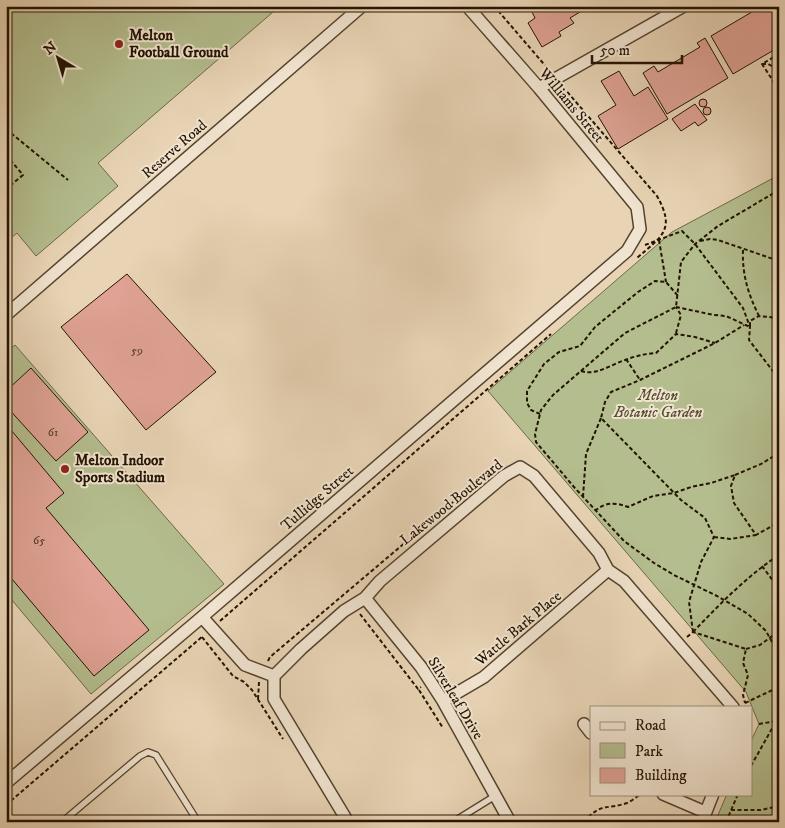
<svg xmlns="http://www.w3.org/2000/svg" width="785" height="828" font-family="'IM FELL DW Pica',serif">
<style>
.green{fill:#b4bd8e;stroke:#6c6848}
.building{fill:#dfa294;stroke:#231301}
.lines{fill:none;stroke-linecap:round;stroke-linejoin:round}
.lane-casing{stroke:#54432e;stroke-width:8}
.street-casing{stroke:#54432e;stroke-width:14}
.path{stroke:#231301;stroke-width:2;stroke-dasharray:4 2.5;stroke-linecap:butt}
.lane{stroke:#f0e3cf;stroke-width:5.5}
.street{stroke:#f0e3cf;stroke-width:11}
.poi-dot{fill:#8f2418;stroke:#f0e3cf;stroke-width:2}
.labels{text-anchor:middle;stroke-width:4;stroke-linejoin:round;paint-order:stroke}
.number-label{font-size:12px;fill:#523726}
.poi-label{font-size:15px;font-weight:bold;fill:#231301;stroke:#f0e3cf;text-anchor:start}
.street-label{font-size:15px;fill:#231301;stroke:#f0e3cf}
.park-label{font-size:15px;font-style:italic;fill:#564e32;stroke:#f0e3cf}
</style>
<rect width="100%" height="100%" fill="#e8d4b5"/>
<filter id="stains"><feTurbulence type="fractalNoise" baseFrequency=".004" numOctaves="4"/><feColorMatrix values="0 0 0 0 .2 0 0 0 0 .09 0 0 0 0 .02 0 0 0 .5 -.17"/></filter>
<radialGradient id="worn" r=".72"><stop offset=".6" stop-color="#630" stop-opacity="0"/><stop offset="1" stop-color="#630" stop-opacity=".3"/></radialGradient>
<path class="green" d="M6,6h274l-182,157 20,23 -82,70 -19,-23 -11,9z
M779,175v647h-64l12,-28h24v-53l8,-17 -13,-32 -258,-301 184,-159z
M15,345l209,239 -133,110 -85,-101v-240z"/>
<path class="building" d="M537,6h53l-20,12 4,5 -15,9 2,4 -19,11 -14,-24 7,-5 -4,-8z
M762,6h10l7,13v28l-46,27 -22,-38z
M705,38l23,40 -61,36 -24,-41 11,-7 4,6 42,-25 -3,-4z
M619,71l15,25 14,-9 20,32 -50,30 -20,-33 18,-11 -15,-24z
M699 103a4 4 0 1 1 8 0a4 4 0 1 1-8 0Z
M695,104l12,16 -9,6 -3,-4 -14,9 -9,-12z
M703 111a4 4 0 1 1 8 0a4 4 0 1 1-8 0Z
M127,274l89,98 -70,58 -85,-103z
M31,368l57,64 -32,29 -50,-55v-15z
M6,424l58,69 -18,15 103,122 -55,46 -88,-104z"/>
<g class="lines">
<defs>
<path id="lane" d="M62,822l78,-66 8,-4 8,3 42,67
M453,822l42,-26"/>
<path id="street" d="M539,88l145,-82
M6,315l356,-309
M365,598l56,69 22,34 67,121
M202,617l43,48 29,11
M443,701l41,-24 124,-107
M584,724l7,9
M6,783l196,-166 425,-366 13,-22 -3,-22 -98,-119 -72,-82
M663,794l42,18
M348,822l-74,-123v-23l27,-27 43,-38 21,-13 15,-17 124,-105 16,-9 14,9 65,77 9,17 16,11 109,126
M702,822l11,-28"/>
</defs>
<use href="#lane" class="lane-casing"/>
<use href="#street" class="street-casing"/>
<path class="path" d="M494,6l55,64
M779,54l-17,10 17,26
M762,64h6l11,6
M563,87l94,109c19,34 5,40 -20,62
M6,129l62,51
M6,155l17,20 -17,14
M779,190l-61,36 -23,18 -14,18 -5,45 -51,26 -72,62 -12,15 -6,24 1,8 38,45 50,54 30,22 20,12 43,21 31,18 18,17 13,24
M659,240l7,42
M700,241l10,-2 8,1 61,21
M645,245l37,-14 13,13 48,64 7,19 -1,13 30,39
M743,250c-1,24 5,44 16,66
M676,307l38,8 12,1 24,11v-6l9,-5 20,2
M676,333l5,-18 -5,-8
M626,359l14,21
M581,371c15,5 29,-6 44,-11 10,-4 20,-6 31,-7l20,-19 19,3 20,6
M540,414l-9,-4 -4,-7v-12l17,-27 15,-12 21,-6 15,-19 43,-35 17,-11 11,1 12,14
M735,475l26,-11 18,-11
M583,497l3,-43 15,-36
M595,511c10,-9 20,-9 33,-4l25,-11 21,-3 17,-6 20,-4 24,-8 -4,11 3,17 22,32 23,-13
M714,537l16,2 26,-4
M762,566l17,23
M360,614l58,75 3,-2
M220,621l331,-287
M693,632l-4,-30 12,-40 13,-25 -9,-19 -24,-18 -80,-82 4,-16 6,-10 29,-12 75,-37 29,-18
M693,632c27,-28 54,-56 86,-77
M202,637l31,39 11,6 8,8 31,49
M687,637l6,-5 53,17 -3,14 5,12 -5,20 2,8
M746,649l14,-4 19,-14
M268,661l2,-4 228,-193v1
M419,690l24,38
M258,699l1,-17
M745,703l34,-16
M759,724l17,-3 3,2
M751,766l28,-50
M6,805l197,-169
M731,810h30l18,-4
M584,822c17,-20 23,-12 43,-19 5,-2 9,-6 14,-9
M726,822l12,-28"/>
<use href="#lane" class="lane"/>
<use href="#street" class="street"/>
</g>
<g class="poi-dot">
<circle cx="119" cy="44" r="5"/>
<circle cx="65" cy="469" r="5"/>
</g>
<g class="labels">
<g class="number-label">
<text x="137" y="354">59</text>
<text x="53" y="436">61</text>
<text x="39" y="544">65</text>
</g>
<g class="poi-label">
<text x="129" y="40">Melton<tspan x="129" dy="17">Football Ground</tspan></text>
<text x="75" y="465">Melton Indoor<tspan x="75" dy="17">Sports Stadium</tspan></text>
</g>
<g class="street-label">
<text transform="translate(572 105) rotate(50)" y="5">Williams Street</text>
<text transform="translate(174 149) rotate(-41)" y="5">Reserve Road</text>
<text transform="translate(317 498) rotate(-41)" y="5">Tullidge Street</text>
<text transform="translate(451 502) rotate(-39)" y="5">Lakewood Boulevard</text>
<text transform="translate(518 628) rotate(-40)" y="5">Wattle Bark Place</text>
<text transform="translate(456 698) rotate(59)" y="5">Silverleaf Drive</text>
</g>
<g class="park-label">
<text x="658" y="400">Melton<tspan x="658" dy="17">Botanic Garden</tspan></text>
</g>
</g>
<rect width="785" height="828" fill="none" stroke="#e8d4b5" stroke-width="25"/>
<rect x="8" y="8" width="770" height="813" fill="none" stroke="#231301" stroke-width="2.5"/>
<rect x="12" y="12" width="760" height="803" fill="none" stroke="#231301"/>
<rect x="590" y="706" width="162" height="90" fill="#f0e3cf" stroke="#9e907d"/>
<rect x="600" y="722" width="25" height="8" fill="#f0e3cf" stroke="#9e907d"/>
<text x="635" y="730" font-size="15" fill="#231301">Road</text>
<rect x="600" y="743" width="25" height="15" fill="#b4bd8e" stroke="#9e907d"/>
<text x="635" y="756" font-size="15" fill="#231301">Park</text>
<rect x="600" y="768" width="25" height="15" fill="#dfa294" stroke="#9e907d"/>
<text x="635" y="780" font-size="15" fill="#231301">Building</text>
<g transform="translate(58 58) rotate(322)" stroke="#f0e3cf" stroke-width="4" paint-order="stroke">
<path d="M0-4L9 19L0 12L-9 19Z" fill="#231301"/>
<text y="-8" font-size="14" font-weight="bold" text-anchor="middle" fill="#231301">N</text>
</g>
<path d="M592 55v8h90v-8" fill="none" stroke="#231301" stroke-width="2.5"/>
<text x="600" y="55" font-size="15" fill="#231301" stroke="#f0e3cf" stroke-width="4" paint-order="stroke">50 m</text>
<rect width="100%" height="100%" filter="url(#stains)"/>
<rect width="100%" height="100%" fill="url(#worn)"/>
</svg>
